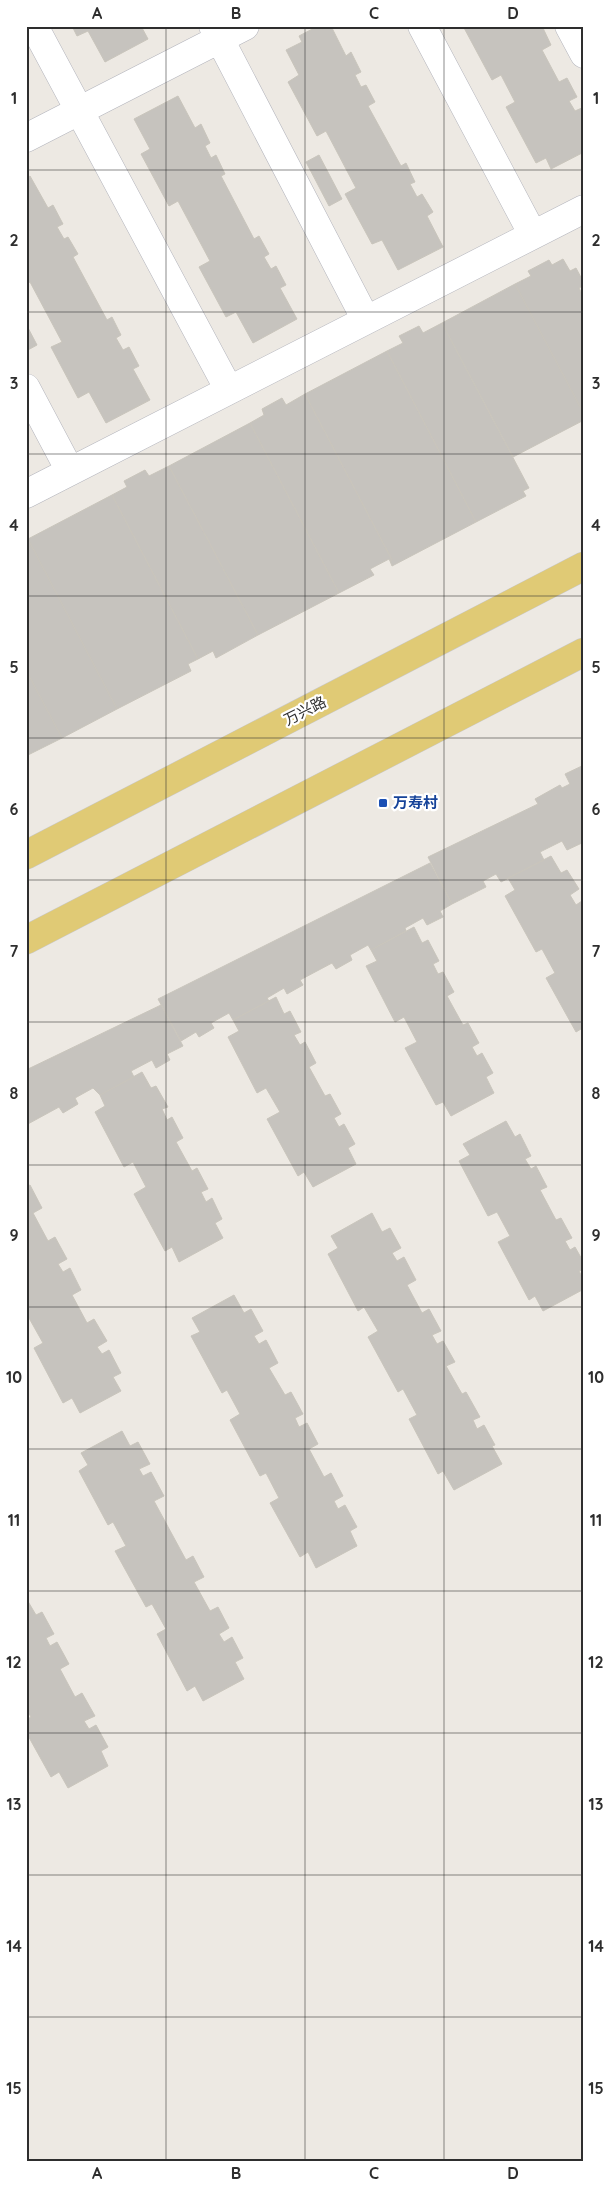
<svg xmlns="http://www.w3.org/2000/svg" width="610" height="2187" font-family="Quicksand,'Noto Sans SC',sans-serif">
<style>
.building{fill:#c6c3be;stroke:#c9c5bc}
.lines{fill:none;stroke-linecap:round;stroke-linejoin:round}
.minor-casing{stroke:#b3b4bc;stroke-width:29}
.major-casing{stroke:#c9c9c9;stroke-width:29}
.minor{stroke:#fff;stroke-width:28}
.major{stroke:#e0ca75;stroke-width:28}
.grid{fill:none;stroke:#2e2e2e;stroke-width:1;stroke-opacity:0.55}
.transit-dot{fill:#1a4fb4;stroke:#fff;stroke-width:2}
.labels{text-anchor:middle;stroke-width:4.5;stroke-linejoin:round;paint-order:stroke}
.street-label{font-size:15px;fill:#2e2e2e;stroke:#fff}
.transit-label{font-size:15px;font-weight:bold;fill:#164399;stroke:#fff;text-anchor:start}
.neatline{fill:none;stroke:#2e2e2e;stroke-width:2}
.grid-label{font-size:16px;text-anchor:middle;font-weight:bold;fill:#2e2e2e}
</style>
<rect width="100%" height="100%" fill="#ede9e3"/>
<path class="building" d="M72,26h69l7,13 -43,23 -17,-31 -11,5z
M318,26h13l15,30 5,-4 10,20 -6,3 6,12 5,-2 9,17 -7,4 33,60 5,-3 9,19 -5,2 7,13 5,-3 11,18 -6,4 16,31 -45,23 -16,-30 -10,4 -27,-50 11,-6 -30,-57 -9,5 -29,-54 11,-7 -13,-25 16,-8 -3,-6z
M463,26h69l2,3 8,-3 9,19 -9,5 17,32 8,-4 10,19 -8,4 6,10 9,-4v45l-33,17 -5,-11 -10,5 -30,-56 9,-5 -14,-27 -9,5z
M178,96l17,32 6,-4 9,19 -5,3 6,12 5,-3 9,19 -4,2 33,63 5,-3 10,18 -5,3 7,12 5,-3 10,19 -6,3 17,31 -44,24 -17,-31 -10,5 -27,-50 11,-6 -32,-60 -9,5 -28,-52 9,-5 -16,-30z
M319,155l23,44 -13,7 -23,-44z
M30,176l18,32 5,-3 10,19 -6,3 7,12 4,-2 10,17 -5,3 34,63 5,-3 9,18 -5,3 7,12 6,-3 10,19 -6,3 17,31 -44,23 -17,-31 -11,6 -27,-51 11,-5 -32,-60 -4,2v-105z
M563,259l7,12 6,-3 8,15v2l-5,3 5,10v116l-69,-130 16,-8 -3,-5 21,-11 3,5z
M515,284l69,130v6l-71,37 -71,-134z
M442,323l87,165 -6,3 3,5 -50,26 -89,-171 16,-8 -4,-7 20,-10 4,7z
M26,324l11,21 -11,6z
M387,351l89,171 -84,44 -2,-5 2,-1 -87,-166z
M305,394l87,166 -2,1 -1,-2 -19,10 4,6 -35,18 -89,-170 14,-8 -2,-6 20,-11 4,7z
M250,423l89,170 -81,42 -89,-169z
M169,466l89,169 -42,23 -3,-7 -15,8 -86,-164 15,-8 -3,-6 21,-11 4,6z
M112,495l86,164 -10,5 3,7 -74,38 -89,-170z
M28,539l89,170 -55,29 -36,-68z
M26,670l36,68 -36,18z
M584,765v77l-17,8 -5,-9 -22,11 4,8 -43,22 -5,-8 -13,7 3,6 -34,17 -24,-47 110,-53 -3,-5 25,-14 2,3 8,-4 -5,-10z
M551,856l10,17 6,-3 12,19 -9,6 6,10 6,-4 2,3v130l-3,-5 -5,3 -30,-54 9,-5 -13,-24 -6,3 -31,-56 10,-6 -7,-12z
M430,863l22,41 -12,7 3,6 -16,8 -4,-7 -18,10 1,3 -35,19 -3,-5 -18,10 2,5 -16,9 -4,-6 -32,17 3,5 -16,9 -3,-6 -17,10 2,3 -36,19 -4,-7 -18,10 3,5 -15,9 -3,-5 -15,9 -23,-42z
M414,927l8,16 6,-3 11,21 -6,3 5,10 5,-2 11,20 -7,4 16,29 5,-2 11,20 -7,4 5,9 5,-3 11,20 -7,4 8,16 -43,23 -8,-14 -7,3 -31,-57 12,-6 -13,-25 -9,5 -29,-56 11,-5 -6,-11z
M276,997l8,17 6,-3 11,21 -7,3 6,10 5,-3 11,21 -7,4 16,29 5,-2 11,20 -7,4 5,9 5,-3 11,20 -7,4 8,16 -43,23 -9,-15 -6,4 -31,-57 13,-7 -14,-24 -9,5 -29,-56 11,-6 -6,-11z
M161,1005l22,41 -16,8 3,6 -14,8 -4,-8 -21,11 3,6 -34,18 -7,-7 -18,10 3,6 -15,9 -4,-6 -33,18v-55z
M142,1072l9,16 5,-2 12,21 -6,2 5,11 5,-3 11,21 -7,4 16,29 5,-3 11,21 -7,3 5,10 6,-4 10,21 -7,4 8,15 -44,24 -7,-15 -7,4 -31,-57 12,-7 -13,-25 -9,5 -29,-55 10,-6 -5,-11z
M506,1121l9,16 5,-3 11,22 -6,3 6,10 5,-3 11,21 -7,3 16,30 5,-2 11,20 -7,3 5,9 5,-3 9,16v6l-5,2 5,10v8l-41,22 -8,-15 -6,4 -31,-58 12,-6 -13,-24 -9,4 -29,-55 11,-6 -7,-11z
M30,1185l12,23 -9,5 15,28 7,-4 12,22 -9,5 5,8 7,-4 11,22 -9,5 15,28 7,-4 13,22 -10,6 5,7 7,-4 12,23 -8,4 8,14 -41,22 -8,-15 -9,5 -29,-55 9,-5 -14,-25 -3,2v-133z
M372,1213l10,19 8,-4 11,20 -9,5 5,8 7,-4 12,23 -9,5 15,28 7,-4 12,22 -9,4 5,9 6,-3 12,21 -9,4 16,28 4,-2 14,25 -7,3 4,9 7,-4 11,20 -3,1 10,18 -48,26 -11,-19 -5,3 -29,-55 8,-4 -14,-26 -5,3 -30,-55 10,-6 -14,-24 -6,4 -30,-57 10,-6 -7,-12z
M234,1295l10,18 7,-4 12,22 -9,5 5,8 7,-4 12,23 -9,5 16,27 6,-3 12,22 -8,4 4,9 8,-4 11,21 -9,5 15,28 7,-4 12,23 -9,5 4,8 7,-4 12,22 -7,4 7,15 -41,22 -8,-16 -8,5 -30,-54 9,-5 -13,-25 -6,3 -30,-56 10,-6 -13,-24 -5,3 -31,-57 9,-4 -8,-14z
M122,1431l8,15 8,-4 12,22 -11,5 4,7 8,-4 13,24 -10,5 32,59 7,-4 11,21 -10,5 16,29 8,-4 11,21 -10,6 5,8 8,-5 11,21 -8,4 9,17 -41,22 -8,-15 -8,5 -30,-57 9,-5 -14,-25 -6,3 -31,-56 11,-5 -13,-24 -5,3 -29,-54 9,-6 -7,-12z
M26,1598l10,17 6,-3 12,22 -8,4 4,8 7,-4 12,22 -9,5 15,28 7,-4 13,23 -11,5 5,8 7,-4 12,22 -7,4 7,15 -40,22 -9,-16 -8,5 -25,-45v-12l5,-3 -5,-8z"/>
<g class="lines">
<defs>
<path id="minor" d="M34,26l195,364
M213,26l153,294
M422,26l111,209
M569,26l15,28
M26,138l219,-112
M26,388l44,83
M26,494l558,-285"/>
<path id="major" d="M26,855l558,-289
M26,940l558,-288"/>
</defs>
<use href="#minor" class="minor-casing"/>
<use href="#major" class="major-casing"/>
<use href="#minor" class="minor"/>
<use href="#major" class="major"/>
</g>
<path class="grid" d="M166,26v2135M305,26v2135M444,26v2135M26,170h558M26,312h558M26,454h558M26,596h558M26,738h558M26,880h558M26,1022h558M26,1165h558M26,1307h558M26,1449h558M26,1591h558M26,1733h558M26,1875h558M26,2017h558"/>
<rect class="transit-dot" x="378" y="798" width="10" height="10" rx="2.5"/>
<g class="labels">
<g class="street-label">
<text transform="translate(305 711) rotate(-27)" y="5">万兴路</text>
</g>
<g class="transit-label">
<text x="393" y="808">万寿村</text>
</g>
</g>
<rect width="610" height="2187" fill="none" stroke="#ffffff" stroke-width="55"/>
<rect x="28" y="28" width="554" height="2132" class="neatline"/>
<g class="grid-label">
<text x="97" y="19">A</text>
<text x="236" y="19">B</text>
<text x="374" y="19">C</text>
<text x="513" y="19">D</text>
<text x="14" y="104">1</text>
<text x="596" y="104">1</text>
<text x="14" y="246">2</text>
<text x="596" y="246">2</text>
<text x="14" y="389">3</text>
<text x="596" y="389">3</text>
<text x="14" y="531">4</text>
<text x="596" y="531">4</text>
<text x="14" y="673">5</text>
<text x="596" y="673">5</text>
<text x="14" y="815">6</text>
<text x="596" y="815">6</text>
<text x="14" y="957">7</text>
<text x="596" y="957">7</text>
<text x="14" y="1099">8</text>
<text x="596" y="1099">8</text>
<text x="14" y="1241">9</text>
<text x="596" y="1241">9</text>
<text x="14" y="1383">10</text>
<text x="596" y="1383">10</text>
<text x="14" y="1526">11</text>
<text x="596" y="1526">11</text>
<text x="14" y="1668">12</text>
<text x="596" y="1668">12</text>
<text x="14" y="1810">13</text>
<text x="596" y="1810">13</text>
<text x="14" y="1952">14</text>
<text x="596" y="1952">14</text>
<text x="14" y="2094">15</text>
<text x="596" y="2094">15</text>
<text x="97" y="2179">A</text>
<text x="236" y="2179">B</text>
<text x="374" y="2179">C</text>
<text x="513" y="2179">D</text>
</g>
</svg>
